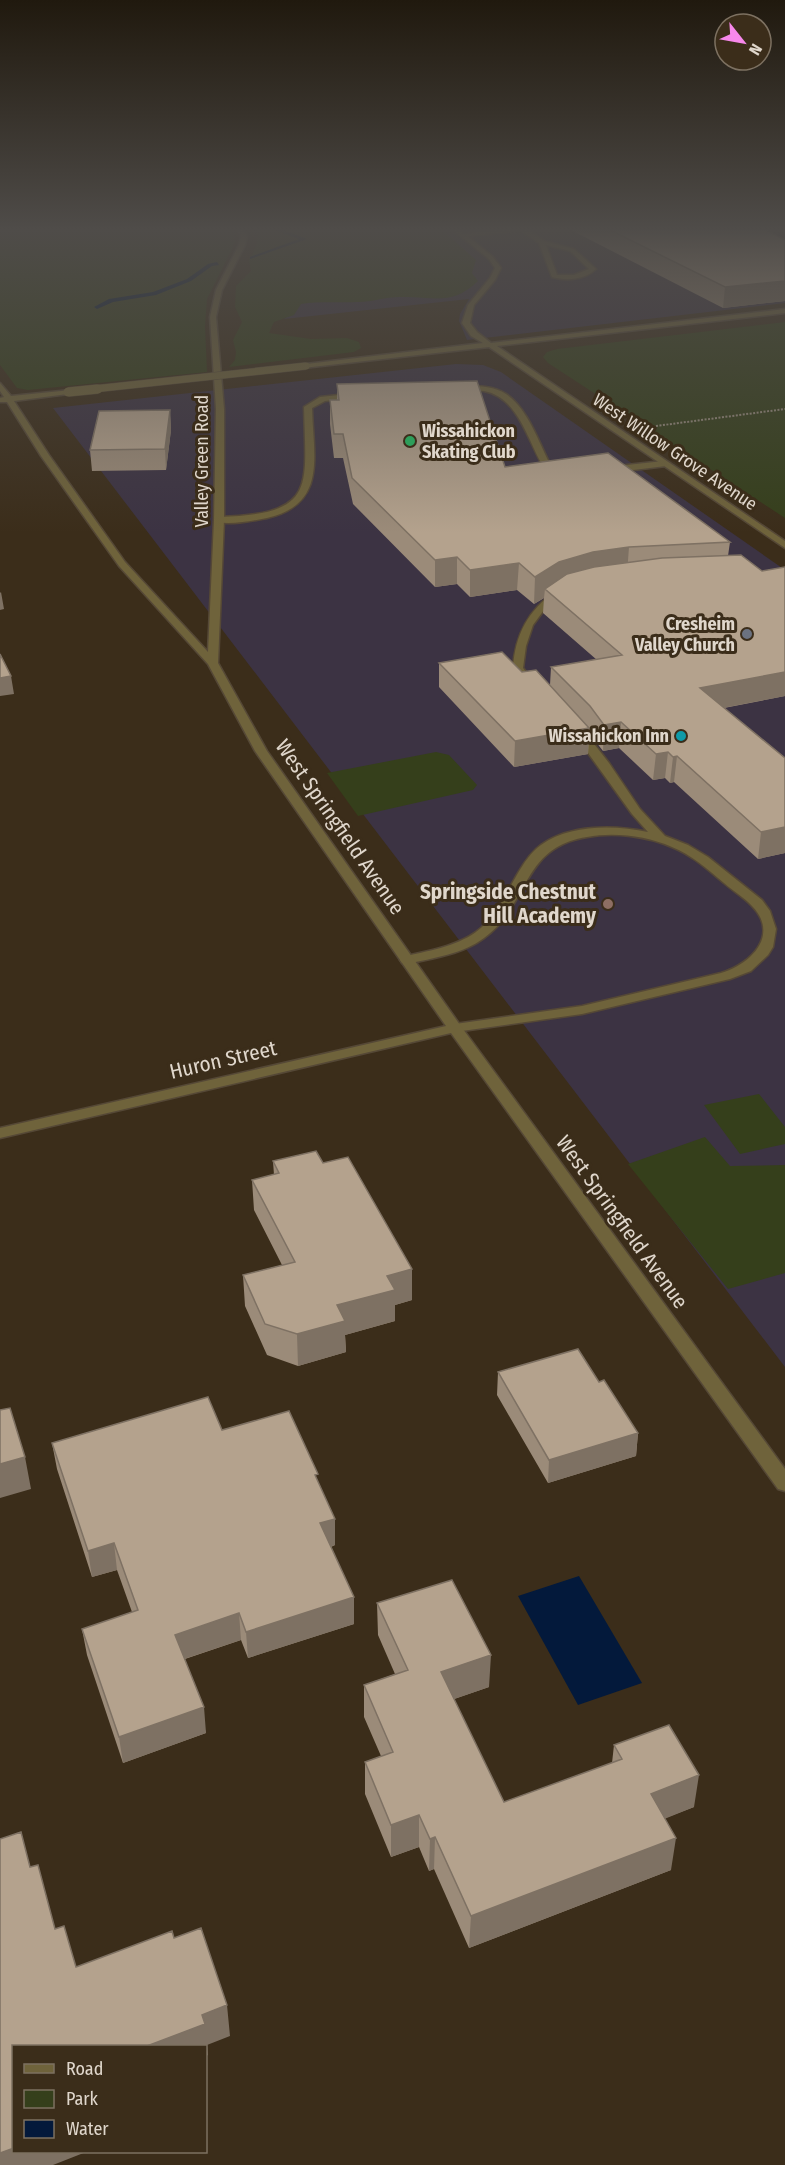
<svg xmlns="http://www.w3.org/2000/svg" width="785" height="2165" font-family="'Fira Sans Condensed',sans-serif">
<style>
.education{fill:#3c3343}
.green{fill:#353f1b}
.water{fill:#03193b}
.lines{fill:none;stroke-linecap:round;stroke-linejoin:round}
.stream{fill:#03193b;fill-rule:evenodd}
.service-casing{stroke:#554836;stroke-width:3}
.minor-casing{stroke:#554836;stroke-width:3}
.path{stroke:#958a7c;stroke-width:2;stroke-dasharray:2 1.5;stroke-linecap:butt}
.service{fill:#6f633b;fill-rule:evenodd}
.minor{fill:#6f633b;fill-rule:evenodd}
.minor-bridge-far1-casing{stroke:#554836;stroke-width:8;stroke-linecap:butt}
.minor-bridge-casing{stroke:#554836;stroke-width:10;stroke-linecap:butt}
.minor-bridge-far1{stroke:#6f633b;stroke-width:7}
.minor-bridge{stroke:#6f633b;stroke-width:9}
.wall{fill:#9b8b79}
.shaded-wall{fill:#7e7163}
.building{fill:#b4a28d;stroke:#7e7163;stroke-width:1.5}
.leisure-dot{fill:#2e9e5b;stroke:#3b2d1a;stroke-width:2}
.worship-dot{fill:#6b7280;stroke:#3b2d1a;stroke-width:2}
.culture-dot{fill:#0f9aa8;stroke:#3b2d1a;stroke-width:2}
.education-dot{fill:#8d6e63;stroke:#3b2d1a;stroke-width:2}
.labels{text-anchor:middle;stroke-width:6;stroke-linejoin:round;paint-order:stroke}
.far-poi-label{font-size:18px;font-weight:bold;fill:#e0d7cc;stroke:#3b2d1a;text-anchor:end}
.far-street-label{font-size:18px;fill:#e0d7cc;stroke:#3b2d1a}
.street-label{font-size:21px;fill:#e0d7cc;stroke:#3b2d1a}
.poi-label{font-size:21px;font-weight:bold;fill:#e0d7cc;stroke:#3b2d1a;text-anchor:end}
</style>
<rect width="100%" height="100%" fill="#3b2d1a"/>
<path class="education" d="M339,229h446v74l-318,37 -8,-19 1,-7 9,-15 -185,20 69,-70z
M456,364l27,1 18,7 284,198v797l-732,-959z"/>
<path class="green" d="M233,229l2,12 -3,8 -25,50 -2,27 2,46 -179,18 -11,-2 -17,-23v-136z
M255,229h186l35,31 -4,13 6,8c-27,26 -45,15 -78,16 -15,0 -28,5 -42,5 -19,1 -38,-1 -57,2l-7,11 -20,7 -5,11 42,6 36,-1 12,4 2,6 -7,4 -125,15 6,-7 1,-8 -3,-12 9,-18 -7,-15 1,-21 15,-15 -2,-11c5,-10 13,-20 6,-31z
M785,322v196l-237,-155 -5,-6 4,-5 10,-3z
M436,752l13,3 28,30 -4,5 -115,26 -31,-43z
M759,1094l26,33v17l-45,10 -36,-49z
M705,1137l25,29 55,-1v108l-57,16 -100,-125z"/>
<path class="water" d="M579,1576l63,107 -64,22 -60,-109z"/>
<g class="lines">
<path class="stream" d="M281,229l26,10 -57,20v-2l49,-18 -27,-10z
M217,262l2,3 -7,1 -21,15 -35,14 -43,7 -16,7 -3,-2 15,-8 44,-7 34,-13 21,-15z"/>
<defs>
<path id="service" d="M496,229h32l16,12 30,8 22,20c-12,11 -29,12 -44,8l-13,-34 -19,-13 -58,7 -3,-2zM546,245l24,6 19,18 -15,6h-17z
M459,386c15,0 34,-1 47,8 21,14 32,46 43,68l15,6v4l-21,-6c-15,-25 -25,-69 -59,-75 -9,-1 -18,0 -28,-1l-1,-2z
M357,393l4,2 -1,2 -35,4 -13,7c1,47 16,96 -45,110 -16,3 -35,7 -51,4v-4l3,-1c97,-3 87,-28 85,-110l16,-10z
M663,461l4,3 -1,2 -57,7 -4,-3 4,-3z
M556,591l8,2 -20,17 -11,15 -7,21 -3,22 12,16 -1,2h-8l-13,-18c2,-33 15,-58 43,-77z
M576,725l4,1 29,37 31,46 25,27 23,9 20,12 54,43 8,11 6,18 -3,18 -5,8 -17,16 -21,8 -148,35 -127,18 -5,-1 -2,-3 7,-4 127,-18 139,-33c30,-9 59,-38 31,-67 -8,-9 -19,-15 -28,-23 -17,-14 -32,-28 -52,-36 -26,-11 -57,-15 -85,-10 -66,10 -57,68 -103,101 -21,16 -51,20 -77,26l-5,-1 -2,-3 2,-3c25,-6 53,-10 74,-25 21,-16 29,-37 42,-59 6,-10 13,-21 23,-28 29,-21 74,-20 107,-13l-16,-18 -62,-86z"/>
<path id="minor" d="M238,229h6l3,8 -2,8 -23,45 -6,27 8,92v111l-6,143 49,88 193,274 325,444v22l-7,-2 -327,-456 -451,105v-10l446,-102 -191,-275 -47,-87 -89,-98 -78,-110 -34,-54h-7v-4l4,-1 -4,-6v-8l11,13 60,-6 1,2 -4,2 -54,7 35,54 76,107 83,90 6,-132 2,-111 -6,-92 6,-27 23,-45 2,-8z
M452,229h7l34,28 8,11 -6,12 -21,25 -4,18 7,9 14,11 294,-34v4l-288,33 288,195v7l-296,-201 -186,21 3,-4 177,-21 -12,-7 -9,-13 6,-18 22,-27 5,-10 -6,-9z"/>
</defs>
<use href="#service" class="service-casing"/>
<use href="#minor" class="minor-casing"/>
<path class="path" d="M656,426l129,-17"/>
<use href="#service" class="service"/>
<use href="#minor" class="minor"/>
<defs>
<path id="minor-bridge-far1" d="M84,390l222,-24"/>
<path id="minor-bridge" d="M68,392l30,-3"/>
</defs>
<use href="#minor-bridge-far1" class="minor-bridge-far1-casing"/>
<use href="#minor-bridge" class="minor-bridge-casing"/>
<use href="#minor-bridge-far1" class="minor-bridge-far1"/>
<use href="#minor-bridge" class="minor-bridge"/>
</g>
<path class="wall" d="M569,229h195l21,11v61l-62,7z
M337,384l168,83 225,75 -2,14 34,15 23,-4v129l-61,12 61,50v95l-27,6 -84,-77 -4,1 -5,-5 -12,2 -34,-32 -16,3 -14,-18 -1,21 -74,13 -75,-80v-24l83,9 28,13 1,-18 46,-7 -54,-47 1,-15 -10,6 -17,-14 -47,7 -13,-13 -22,3 -82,-83 -10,-46h-9l-4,-34v-24h7z
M170,410l1,20 -5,40 -74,1 -2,-21z
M273,1161l50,2 89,137 -17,5v16l-50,14 1,17 -48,14 -31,-11 -22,-49 -2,-31 39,-10 -28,-55 -2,-30 22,-5z
M498,1372l101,10 39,51 -2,23 -88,27 -51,-88z
M222,1430l96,53 17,36v26l-4,2 23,50v27l-106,34 -7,-18 -56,19 21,74 -83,30 -36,-108 -5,-26 50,-17 -15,-42 -25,7 -35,-108 -5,-26z
M377,1603l112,84 -35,12 50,103 108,-39 2,-18 80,62 -29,11 6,52 -202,78 -35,-79 -5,2 -10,-24 -28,10 -26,-63v-32l16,-6 -17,-39v-32l31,-11 -17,-39z"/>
<path class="shaded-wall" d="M785,281v20l-62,7 2,-21z
M170,410l1,20 -5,40 -1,-21z
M629,547l-2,27 -82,15 -1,9 -10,6 1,-27 24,-15 34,-10z
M457,557v27l-22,3v-27z
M519,563l-2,27 -47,7v-27z
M1,592l3,17 -4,1v-17z
M785,672v24l-88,17 3,-25z
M11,676l3,18 -14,2v-18z
M621,722l-2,26 -16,3 1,-26z
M589,728l-1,26 -74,13 1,-26z
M668,752l-3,26 -12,2 3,-26z
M677,756l-3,26 -4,1 3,-26z
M785,827v26l-27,6 3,-27z
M412,1269v31l-17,5v16l-50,14 1,17 -48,14 -1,-32 40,-29 50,-29z
M638,1433l-2,23 -88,27 1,-23z
M25,1457l6,32 -31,9v-34z
M335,1519v26l-14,5 -1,-27z
M114,1543l3,27 -25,7 -4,-26z
M354,1597v27l-106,34 -2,-26z
M239,1613l2,27 -63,21 -3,-26z
M491,1655l-2,32 -49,17 1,-32z
M204,1707l2,26 -83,30 -4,-26z
M699,1775l-5,32 -47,19 4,-32z
M419,1815v32l-28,10v-32z
M435,1837l-1,32 -5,2 1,-32z
M676,1838l-5,32 -202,78 2,-32z
M227,2005l3,31 -23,9 1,10 -2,1v-10h-59l55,-31z
M14,2148v3l72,1 -33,13h-53v-12z"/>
<path class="building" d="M608,229h156l21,11v41l-60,6z
M477,381l28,86 103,-14 122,89 -101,5 -36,5 -34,10 -24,15 -16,-14 -49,7 -13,-13 -22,3 -83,-82 -9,-44h-9l-4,-34h9l-2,-16z
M170,410l-5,39 -75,1 9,-39z
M741,555l21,16 23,-4v105l-85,16 85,70v69l-24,5 -84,-76 -4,1 -5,-5 -12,2 -35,-32 -17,3 -14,-19 -39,-39 71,-12 -77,-66 22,-15 27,-7 68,-9z
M502,652l20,20 14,-2 53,58 -74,13 -76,-78z
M0,654l11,22 -11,2z
M316,1151l7,12 25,-6 64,112 -25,7 8,14 -58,15 8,16 -48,13 -32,-10 -22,-49 52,-13 -43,-82 27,-7 -6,-12z
M578,1349l21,33 5,-2 34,53 -89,27 -51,-88z
M208,1397l14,33 67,-19 29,63 -3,1 20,44 -15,4 34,74 -108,35 -7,-19 -64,22 29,72 -85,30 -37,-108 56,-19 -24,-67 -26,8 -36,-108z
M10,1408l15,49 -25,7v-54z
M452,1580l39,75 -50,17 63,130 118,-43 -8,-14 55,-20 30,50 -48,19 25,44 -205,78 -36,-79 -5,2 -11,-24 -28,10 -26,-63 28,-10 -29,-67 44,-15 -31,-67z
M21,1832l9,35 8,-2 17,64 9,-3 12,41 96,-36 2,7 27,-10 26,77 -25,10 3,9 -58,22h-133v102l-14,5v-314z"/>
<linearGradient id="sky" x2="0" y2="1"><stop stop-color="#20190e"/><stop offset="0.43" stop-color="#4f4c49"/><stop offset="1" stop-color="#4f4c49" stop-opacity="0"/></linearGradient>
<rect width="785" height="533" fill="url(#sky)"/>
<circle class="leisure-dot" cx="410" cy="441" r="6"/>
<circle class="worship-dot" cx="747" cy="634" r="6"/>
<circle class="culture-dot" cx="681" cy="736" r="6"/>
<circle class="education-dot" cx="608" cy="904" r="6"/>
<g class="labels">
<g class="far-poi-label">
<text x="422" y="437" text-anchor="start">Wissahickon<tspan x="422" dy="21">Skating Club</tspan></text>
<text x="735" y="630">Cresheim<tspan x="735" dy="21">Valley Church</tspan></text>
<text x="669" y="742">Wissahickon Inn</text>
</g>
<g class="far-street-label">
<text transform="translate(675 452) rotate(34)" y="6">West Willow Grove Avenue</text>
<text transform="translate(202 461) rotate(-90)" y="6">Valley Green Road</text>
</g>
<g class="street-label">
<text transform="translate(340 827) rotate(55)" y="7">West Springfield Avenue</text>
<text transform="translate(223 1060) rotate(-13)" y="7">Huron Street</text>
<text transform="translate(622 1222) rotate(54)" y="7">West Springfield Avenue</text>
</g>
<g class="poi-label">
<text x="596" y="899">Springside Chestnut<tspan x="596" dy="24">Hill Academy</tspan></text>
</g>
</g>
<rect x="12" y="2045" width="195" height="108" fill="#3b2d1a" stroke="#7d7161" stroke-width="1.5"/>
<rect x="24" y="2064" width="30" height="9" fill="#6f633b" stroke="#7d7161" stroke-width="1.5"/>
<text x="66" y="2075" font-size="18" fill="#e0d7cc">Road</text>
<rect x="24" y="2090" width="30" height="18" fill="#353f1b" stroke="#7d7161" stroke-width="1.5"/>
<text x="66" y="2105" font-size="18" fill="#e0d7cc">Park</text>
<rect x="24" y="2120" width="30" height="18" fill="#03193b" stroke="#7d7161" stroke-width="1.5"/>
<text x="66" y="2135" font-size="18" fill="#e0d7cc">Water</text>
<g transform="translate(743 42) rotate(121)"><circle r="28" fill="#3b2d1a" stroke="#7d7161" stroke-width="1.5"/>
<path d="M0-4.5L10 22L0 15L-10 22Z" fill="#f788eb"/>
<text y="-9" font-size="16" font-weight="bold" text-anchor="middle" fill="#e0d7cc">N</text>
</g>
</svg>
